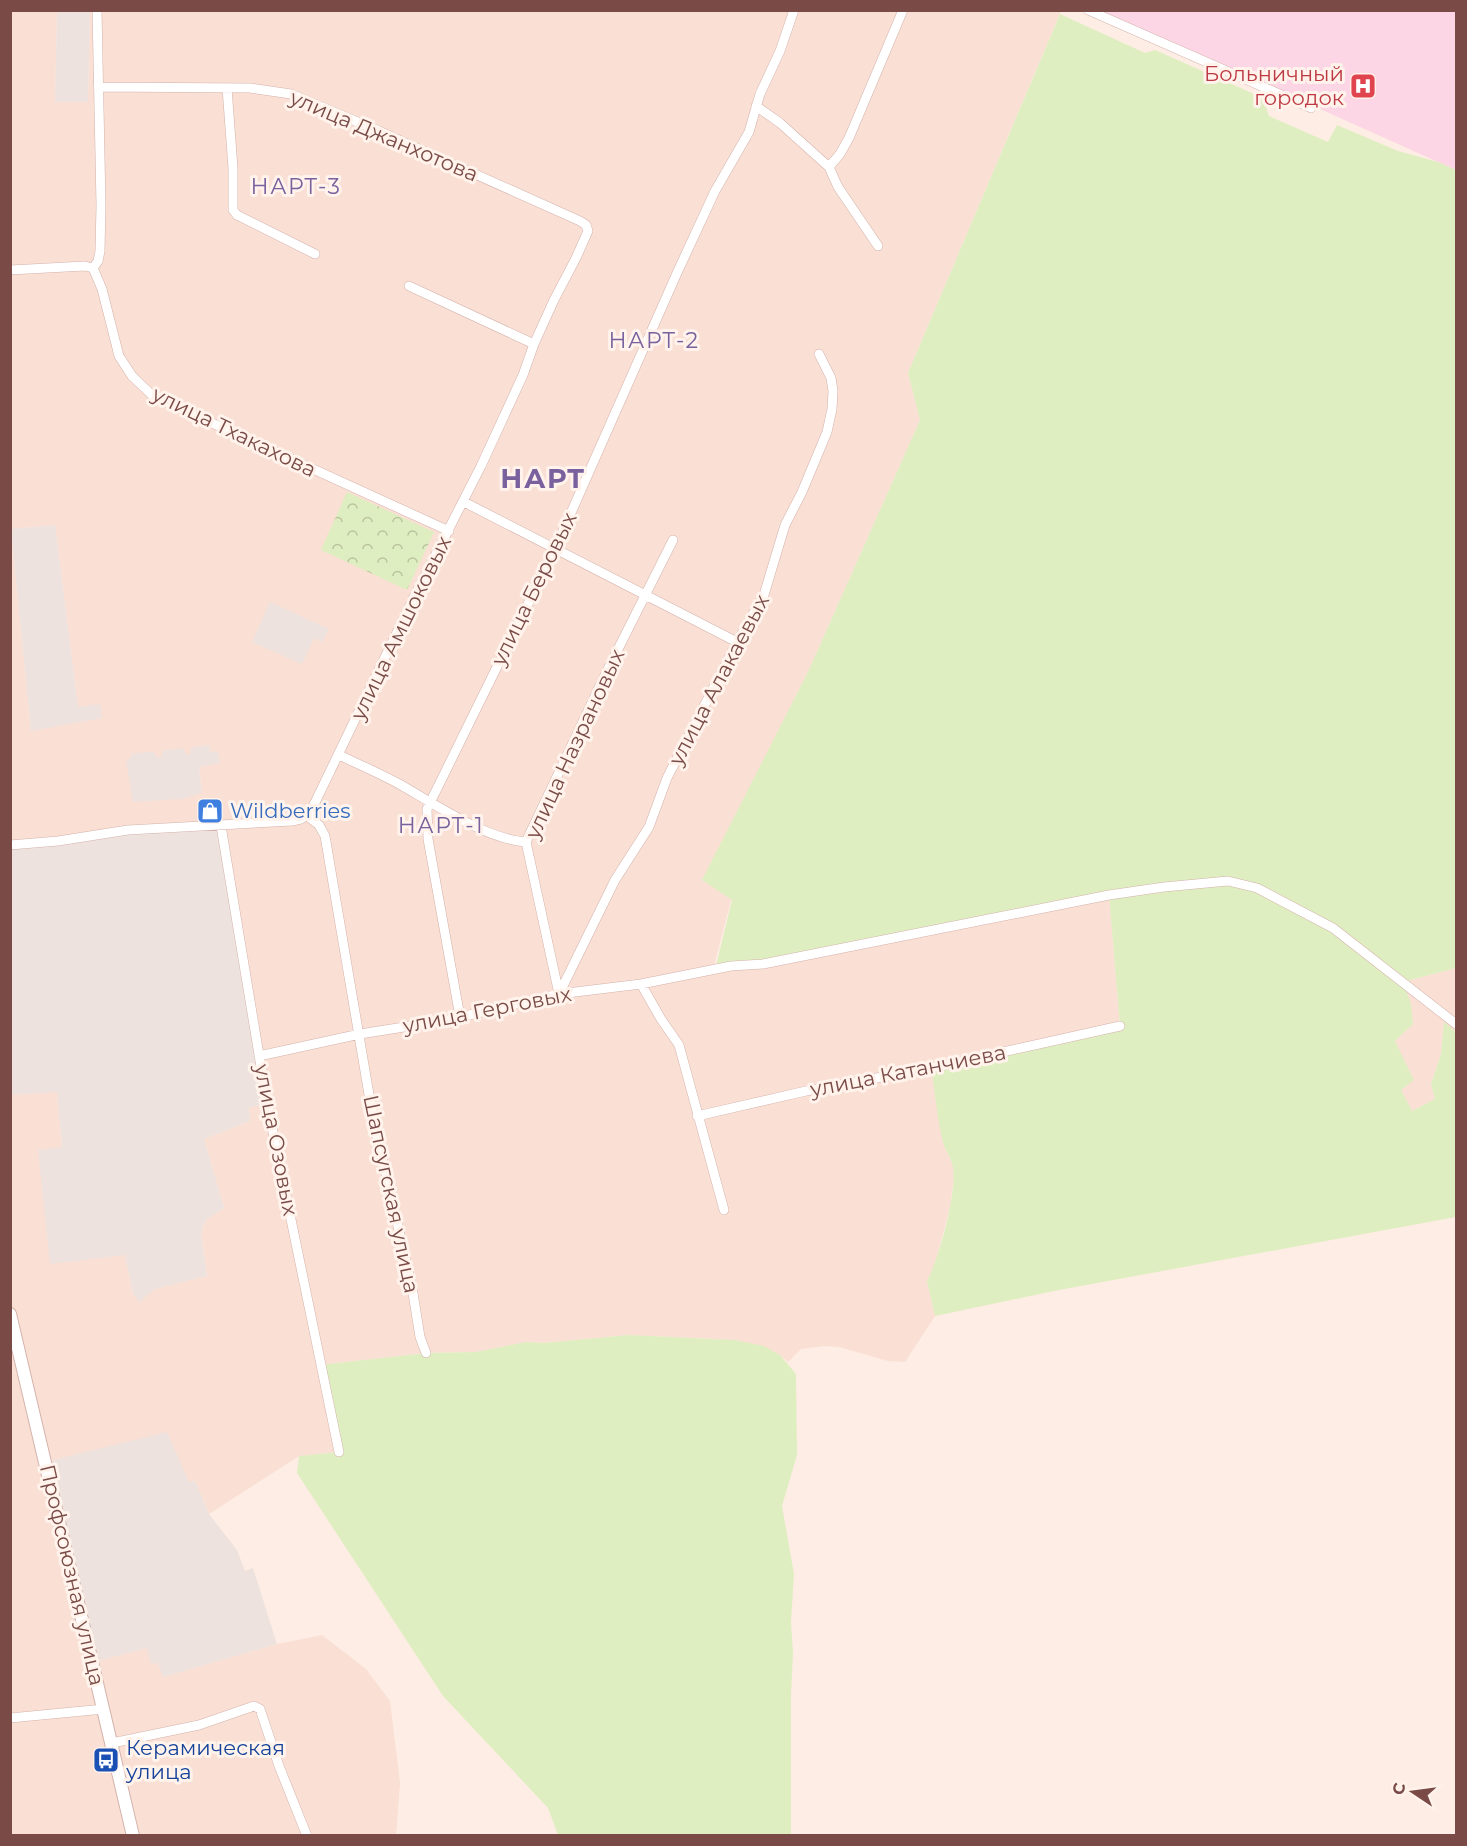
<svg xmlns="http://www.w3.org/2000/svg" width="1467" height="1846" font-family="Montserrat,sans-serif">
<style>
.residential{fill:#f9dfd4;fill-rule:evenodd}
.industrial{fill:#eee2de}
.medical{fill:#fdd6e5}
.grass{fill:#dfeec0}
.park{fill:url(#park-crowns)}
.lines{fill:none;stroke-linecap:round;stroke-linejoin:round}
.minor-casing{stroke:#d4b2ab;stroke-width:10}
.tertiary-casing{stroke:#d4b2ab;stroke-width:14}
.minor{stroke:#fff;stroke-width:9}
.tertiary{stroke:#fff;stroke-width:12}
.labels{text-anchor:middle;stroke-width:6;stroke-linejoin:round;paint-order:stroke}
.health-label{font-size:21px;fill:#be3a42;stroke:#fff3ec;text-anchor:end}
.street-label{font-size:21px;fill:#7a4b46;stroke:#fff3ec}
.shop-label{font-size:21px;fill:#366cbe;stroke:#fff3ec;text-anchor:start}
.transit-label{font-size:21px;fill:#164399;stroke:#fff3ec;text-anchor:start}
.neighbourhood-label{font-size:22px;letter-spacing:1.5px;fill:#79619e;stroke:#fff3ec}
.district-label{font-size:27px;font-weight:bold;letter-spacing:1.5px;fill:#79619e;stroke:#fff3ec}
</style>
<defs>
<pattern id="park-crowns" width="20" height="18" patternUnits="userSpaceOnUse" patternTransform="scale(1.5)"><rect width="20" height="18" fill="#dfeec0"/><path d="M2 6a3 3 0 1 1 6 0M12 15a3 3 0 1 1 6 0" fill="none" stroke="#bac39e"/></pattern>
</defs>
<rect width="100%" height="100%" fill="#feede4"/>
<path class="residential" d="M11,11h46l-2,90 33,1 2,-91h971l-153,362 12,47 -112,252 -37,74 -56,216v7l394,-74 11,131 -177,117 10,22 1,12 -4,30 -17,64 -6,10 8,35 -30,46 -17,-1 -49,-14 -15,-1 -23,3 -13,13 -8,-7 -44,-15 -107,-5 -86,8 -17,-1 -50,10 -50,1 -106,12 19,87 -40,4 -90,58 -14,-33 -6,1 -111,-28 -33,8 48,200 54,-14 13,17 3,12 114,-33 45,-9 44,34 24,32 10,82 -4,53h-385v-741l46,-4 5,57 -24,3 87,104 8,39 74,-18 -6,-41 2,-9 3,-6 18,-12 -20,-69 46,-18 -1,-13 18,-5 -256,-258zM55,525l23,183 24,10 -71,12 -20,-201zM209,745l1,7 10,10 -21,5 3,25 -76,-32 65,-5z
M1456,968v64l-12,-10 -3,32 -10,30 4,15 -23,12 -11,-21 -6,-49 18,-17 -10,-42z"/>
<path class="industrial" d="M57,11h33l-2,91h-33z
M55,525l23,182 22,-3 2,14 -71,13 -20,-202z
M270,602l59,27 -7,13 -8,-4 -12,26 -50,-22z
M209,745l1,7 8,-1 2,12 -21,4 3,26 -21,6 -48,3 -7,-42 5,-2v-4l23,-3 2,6h6v-6l21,-3 3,6 4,1 1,-7z
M221,826l46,277 -18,5 1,13 -46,18 20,69 -18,12 -3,6 -2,9 6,41 -52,13 -16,13 -6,-8 -8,-39 -75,9 -12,-114 24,-3 -5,-55 -46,3v-250z
M167,1432l22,50 6,-1 14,33 28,36 8,21 8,-3 24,76 -114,33 -5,-14 -7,1 -4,-16 -54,14 -48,-200z"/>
<path class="medical" d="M1102,11h354v159l-18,-8z"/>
<path class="grass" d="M1060,14l85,39 10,-3 108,48 6,18 59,26 9,-17 61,26 40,11 18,8v798l-53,14 8,22 2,20 -18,17 19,39 -13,10 11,21 23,-12 -4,-15 10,-30 3,-32 12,10v185l-397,73 -124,26 -8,-35c12,-22 30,-89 26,-113 -1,-10 -8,-17 -10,-26 -6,-24 -8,-50 -12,-74l189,-42 -11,-131 -394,75 17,-70 -30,-20 106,-208 112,-252 -12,-47z
M629,1335l106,5 29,6 16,9 16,19 1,81 -15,51 12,68 -3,48 2,31 -2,41v141h-233l-10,-27 -105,-112 -146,-223 2,-17 40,-4 -19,-87 106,-12 50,-1 50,-10 17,1z"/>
<path class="park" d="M347,492l87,40 -27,58 -86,-40z"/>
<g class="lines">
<defs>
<path id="minor" d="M1088,10l223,98
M227,88l6,80v42l4,5 78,39
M756,106l24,17 49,44 9,20 40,59
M829,167l11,-13 9,-16 54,-128
M93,268l9,21 17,67 13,20 21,20 296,135
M93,268l5,-7 2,-10 1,-46 -4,-195
M10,270l75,-4 8,2
M409,286l125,58
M464,502l273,140
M339,755c21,10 42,19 62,30 35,20 85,54 125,57
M307,816l12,9 6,11 48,282 39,169 8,50 6,16
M221,826l46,277 72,349
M10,845l48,-4 70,-11 164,-9 9,-2 9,-6 105,-218 66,-129 42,-91 11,-31 20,-44 22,-42 12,-27 -2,-6 -6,-4 -201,-90 -88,-37 -41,-6 -152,-1
M641,984l20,35 18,26 45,165
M559,994l56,-114 34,-53 18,-49 70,-136 27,-47 21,-70 17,-33 25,-60 5,-23 1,-18 -2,-13 -12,-24
M559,994l-33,-152 80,-169 67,-133
M460,1017l-32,-178 -1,-30 128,-260 122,-276 38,-82 34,-59 11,-38 20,-43 14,-41
M259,1056l101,-22 88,-14 111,-26 82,-10 90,-18 32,-2 346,-69 55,-8 64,-6 29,7 76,40 123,96
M697,1116l109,-25 125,-23 189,-42
M10,1718l94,-9
M112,1743l87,-18 55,-19 6,3 19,57 28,70"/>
<path id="tertiary" d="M10,1314l123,522"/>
</defs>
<use href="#minor" class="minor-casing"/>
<use href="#tertiary" class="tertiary-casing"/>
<use href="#minor" class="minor"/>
<use href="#tertiary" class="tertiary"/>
</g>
<defs>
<symbol id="hospital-square" viewBox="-11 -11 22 22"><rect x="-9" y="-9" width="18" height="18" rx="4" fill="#e0444e" stroke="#fff3ec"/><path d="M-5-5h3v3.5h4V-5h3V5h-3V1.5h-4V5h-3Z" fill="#fff"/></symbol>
<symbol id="shop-square" viewBox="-11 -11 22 22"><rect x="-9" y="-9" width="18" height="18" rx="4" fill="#3f7fe0" stroke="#fff3ec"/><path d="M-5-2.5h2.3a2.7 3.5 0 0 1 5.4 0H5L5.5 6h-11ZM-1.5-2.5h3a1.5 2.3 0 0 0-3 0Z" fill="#fff"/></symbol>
<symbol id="bus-square" viewBox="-11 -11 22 22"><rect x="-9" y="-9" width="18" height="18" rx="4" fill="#1a4fb4" stroke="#fff3ec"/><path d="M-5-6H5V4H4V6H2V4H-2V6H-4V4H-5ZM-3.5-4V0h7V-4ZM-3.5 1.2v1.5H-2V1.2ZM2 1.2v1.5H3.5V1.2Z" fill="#fff"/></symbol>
</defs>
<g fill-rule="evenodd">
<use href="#hospital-square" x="1348" y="71" width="30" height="30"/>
<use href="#shop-square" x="195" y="796" width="30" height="30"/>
<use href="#bus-square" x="91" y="1745" width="30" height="30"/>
</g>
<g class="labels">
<g class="health-label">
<text x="1344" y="81">Больничный<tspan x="1344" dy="24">городок</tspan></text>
</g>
<g class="street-label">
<text transform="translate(384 136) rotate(23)" y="7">улица Джанхотова</text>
<text transform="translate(234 432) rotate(26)" y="7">улица Тхакахова</text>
<text transform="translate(534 589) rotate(-64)" y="7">улица Беровых</text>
<text transform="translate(401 628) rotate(-64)" y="7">улица Амшоковых</text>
<text transform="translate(719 680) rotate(-62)" y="7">улица Алакаевых</text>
<text transform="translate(575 744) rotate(-65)" y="7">улица Назрановых</text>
<text transform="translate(487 1010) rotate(-11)" y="7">улица Герговых</text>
<text transform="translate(908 1071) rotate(-11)" y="7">улица Катанчиева</text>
<text transform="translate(276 1140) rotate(79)" y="7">улица Озовых</text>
<text transform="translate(391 1194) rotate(78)" y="7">Шапсугская улица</text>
<text transform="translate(72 1575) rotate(77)" y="7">Профсоюзная улица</text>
</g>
<g class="shop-label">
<text x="230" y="818">Wildberries</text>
</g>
<g class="transit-label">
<text x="126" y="1755">Керамическая<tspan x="126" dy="24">улица</tspan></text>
</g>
<g class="neighbourhood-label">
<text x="296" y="194">НАРТ-3</text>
<text x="654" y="348">НАРТ-2</text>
<text x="441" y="833">НАРТ-1</text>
</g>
<g class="district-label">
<text x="543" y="488">НАРТ</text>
</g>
</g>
<rect width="1467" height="1846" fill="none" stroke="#7a4b46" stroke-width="24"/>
<g transform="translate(1413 1792) rotate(283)" stroke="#fff3ec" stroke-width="4.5" paint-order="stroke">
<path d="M0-4.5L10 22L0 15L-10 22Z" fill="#7a4b46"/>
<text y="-9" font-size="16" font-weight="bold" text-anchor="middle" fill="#7a4b46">С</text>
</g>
</svg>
